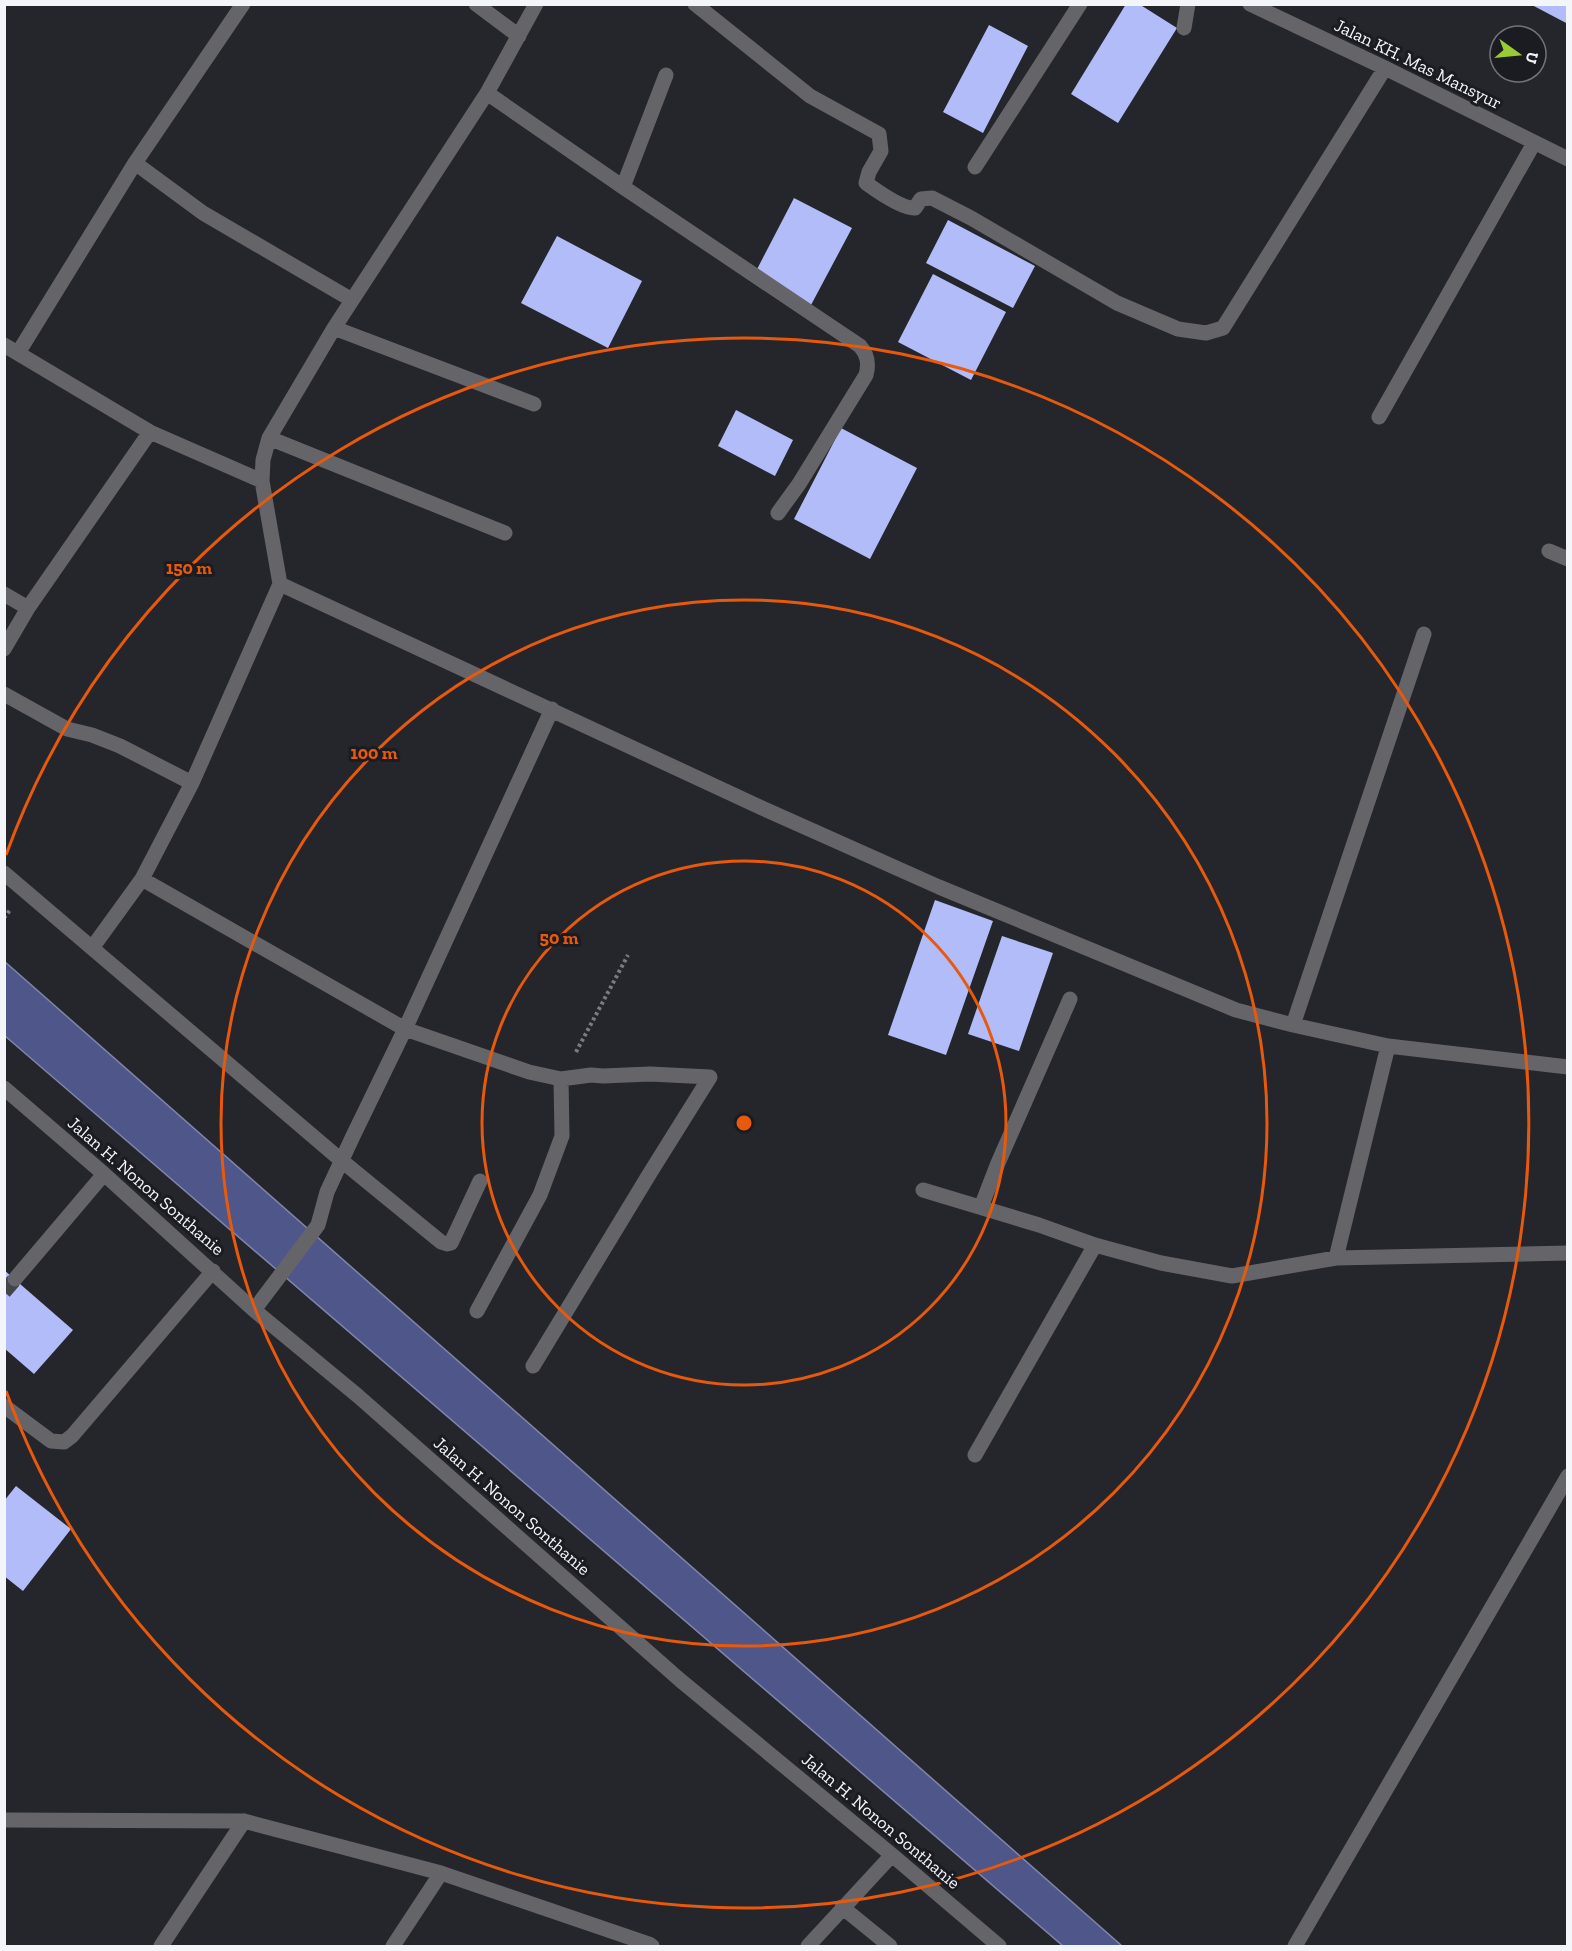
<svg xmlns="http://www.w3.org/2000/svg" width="1572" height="1951" font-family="'Zilla Slab',serif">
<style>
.water{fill:#4e568a;stroke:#8086ab;stroke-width:1.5}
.building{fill:#b1bcf8}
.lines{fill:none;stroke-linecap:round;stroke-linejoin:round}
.minor-tunnel{stroke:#44454b;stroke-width:15;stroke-dasharray:15 8;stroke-linecap:butt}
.path{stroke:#7b7c81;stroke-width:4;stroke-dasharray:3 3;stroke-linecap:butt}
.minor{stroke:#656569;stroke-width:15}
.ring{fill:none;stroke:#e8590c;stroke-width:3}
.labels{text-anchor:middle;stroke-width:6;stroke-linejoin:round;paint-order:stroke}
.street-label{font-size:18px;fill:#f4f5f9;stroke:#1b1c22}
.centre{fill:#e8590c;stroke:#1b1c22;stroke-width:3}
.ring-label{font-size:18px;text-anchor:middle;font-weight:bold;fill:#e8590c;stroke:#1b1c22;stroke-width:6;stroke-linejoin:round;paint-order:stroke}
</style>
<rect width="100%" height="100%" fill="#25262c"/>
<path class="water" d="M4,961l1118,985h-59l-1058,-910z"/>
<path class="building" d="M1126,4h13l38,24 -59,95 -47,-29z
M1530,4h38v20z
M989,25l39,21 -45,87 -40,-21z
M794,198l58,30 -41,77 -57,-30z
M948,220l87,46 -22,42 -87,-45z
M557,236l85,45 -34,67 -87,-45z
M933,274l73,38 -35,68 -73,-38z
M736,410l57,30 -18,36 -57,-30z
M841,428l76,40 -47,91 -76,-40z
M935,900l58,21 -47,134 -58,-20z
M1002,936l51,17 -34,98 -51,-17z
M4,1270l69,60 -39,44 -30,-26z
M16,1486l55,43 -48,62 -19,-15v-75z"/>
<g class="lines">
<path class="minor-tunnel" d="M4,1292l11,-13"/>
<path class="path" d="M4,918l6,-8
M576,1052l52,-97"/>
<path class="minor" d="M243,4l-108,159 68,50 149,87
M476,4l43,32
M695,4l115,92 69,38 2,17 -12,21 -3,11c11,8 36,26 49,25l6,-9 11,-1 39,20 146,85 61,26 28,4 17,-5 162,-260
M1250,4l135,64 183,91
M1184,28l4,-24
M487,93l136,94 237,159c8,9 9,18 6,29l-67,109 -21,29
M975,167l105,-163
M623,187l43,-112
M334,328l200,76
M4,345l146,87 112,49
M18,353l117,-190
M1379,417l155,-274
M269,438l236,95
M1549,551l19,8
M280,584l482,224 177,79 297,123 57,15 95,21 180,21
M4,594l24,14
M4,649l24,-41 122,-176
M4,694l63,35 25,6 28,11 72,37
M4,873l338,288 99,81 6,2 4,-1 29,-62
M142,879l263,150 124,43 32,7 30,-4 12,1 47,-2 60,3 -60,96 -117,193
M92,948l50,-69 50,-96 88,-199 -18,-103 1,-21 6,-22 65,-110 153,-235 49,-89
M1293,1025l131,-391
M4,1088l100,86 150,136 104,86 322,284 212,175 107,91
M923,1190l116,35 56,20 66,18 71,13 104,-18 232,-5
M981,1207l17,-44 72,-164
M1336,1258l52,-212
M15,1279l89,-105
M254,1310l64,-85 9,-33 26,-56 52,-107 147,-320
M477,1311l63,-116 22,-59 -1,-57
M4,1406l47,35 13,1 8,-6 141,-165
M975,1455l120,-210
M4,1820l240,1 197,52 208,71 3,2
M842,1907l48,39
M161,1946l83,-125
M393,1946l48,-73
M808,1946l84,-91
M1295,1946l273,-470"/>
</g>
<g class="ring">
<circle cx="744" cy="1123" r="262"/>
<circle cx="744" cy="1123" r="523"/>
<path d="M6 855A785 785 0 1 1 6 1391"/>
</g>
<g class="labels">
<g class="street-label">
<text transform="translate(1418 64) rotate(26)" y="6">Jalan KH. Mas Mansyur</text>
<text transform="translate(146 1186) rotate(41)" y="6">Jalan H. Nonon Sonthanie</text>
<text transform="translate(512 1506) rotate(41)" y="6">Jalan H. Nonon Sonthanie</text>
<text transform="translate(881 1821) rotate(40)" y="6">Jalan H. Nonon Sonthanie</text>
</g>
</g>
<circle cx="744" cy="1123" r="9" class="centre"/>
<g class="ring-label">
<text x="189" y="574">150 m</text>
<text x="374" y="759">100 m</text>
<text x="559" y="944">50 m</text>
</g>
<rect width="1572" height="1951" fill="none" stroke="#f4f5f9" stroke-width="12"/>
<g transform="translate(1518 54) rotate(105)"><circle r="28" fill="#1b1c22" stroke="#727378" stroke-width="1.5"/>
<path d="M0-4.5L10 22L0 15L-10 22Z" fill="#9acb34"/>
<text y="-9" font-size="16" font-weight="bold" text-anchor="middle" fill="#f4f5f9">U</text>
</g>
</svg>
